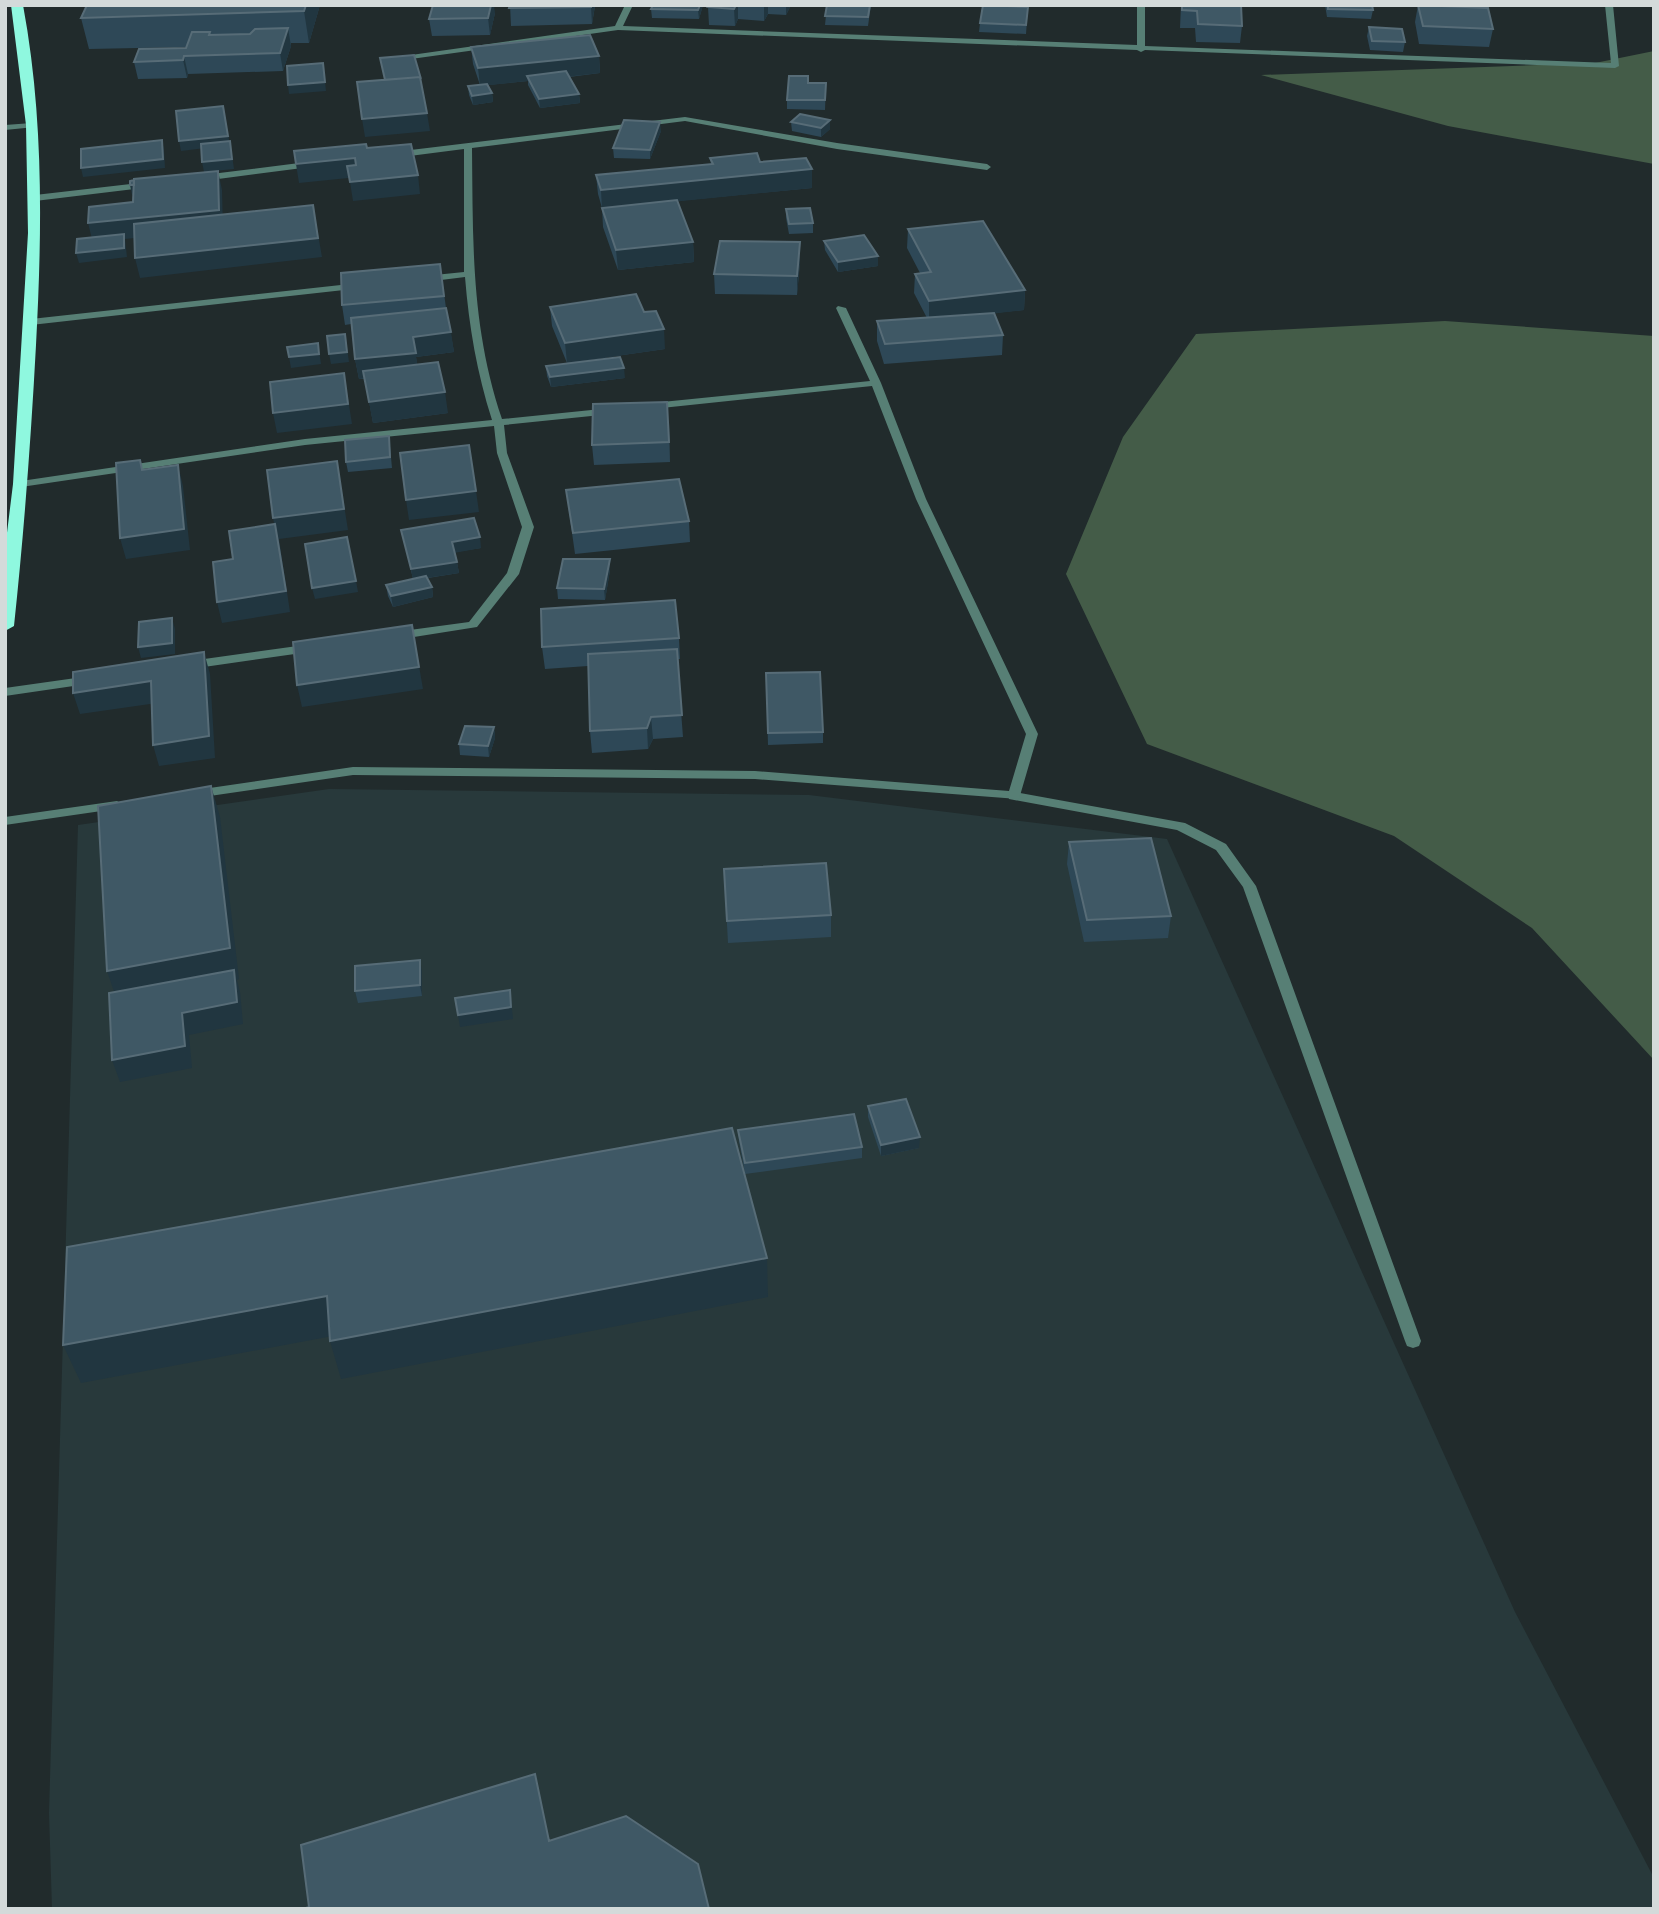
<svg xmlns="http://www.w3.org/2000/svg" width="1659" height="1914" font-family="'Roboto Condensed',sans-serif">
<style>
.built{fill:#28393b}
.forest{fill:#445c48}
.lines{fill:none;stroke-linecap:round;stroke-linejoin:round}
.lane{fill:#577f75;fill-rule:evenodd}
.street{fill:#577f75;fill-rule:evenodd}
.highway{fill:#8ff8df;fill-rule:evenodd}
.wall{fill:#2e4857}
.shaded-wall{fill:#213640}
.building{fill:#3f5865;stroke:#576c77;stroke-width:2}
</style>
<rect width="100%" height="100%" fill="#212b2c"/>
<path class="built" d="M329,789l480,6 358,44 348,773 139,266v31h-1602l-3,-96 29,-988z"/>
<path class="forest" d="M1654,51v113l-206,-38 -187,-51 334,-12z
M1445,321l209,15v724l-122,-132 -138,-92 -247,-92 -81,-170 57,-137 73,-103z"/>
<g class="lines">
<path class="lane" d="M1014,792l171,31 41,21 30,42 165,455 -2,5 -6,2 -6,-2 -2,-5 -162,-454 -27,-37 -39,-20 -168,-31 -1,-3 1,-3z"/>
<path class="street" d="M625,5h8l-10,21 514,19v-40h8v41l466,17 -6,-58h8l6,61 -4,2 -470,-18 -4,2 -4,-2 -519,-20 -207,29 -4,-2 4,-2 204,-29z
M685,117l152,26 150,21 4,3 -4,3 -150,-21 -152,-28 -213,27c1,96 -1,179 30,271l109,-11 5,3 -5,3 -107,11 3,28 27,74 -15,47 -42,53 -82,13 -6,-4 6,-4 74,-10 38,-49 15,-46 -25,-74 -3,-27 -189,19 -284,42 -5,-3 5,-3 284,-42 187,-19c-15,-47 -23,-93 -27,-143l-40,5 -5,-3 5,-3 39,-4v-123l-70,9 -4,-3 4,-3z
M32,123h3v4l-30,3v-5z
M315,161l4,3 -1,2 -115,15 -4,-3 4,-3z
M148,182l3,1v4l-116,14 -4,-3 4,-3z
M359,283l3,1v4l-331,37 -5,-3 5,-3z
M838,306l8,2 35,75 45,116 112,235 -19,65 -264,-20 -402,-4 -157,23 -5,-1 -1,-3 1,-3 5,-1 157,-23 402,4 254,20 17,-57 -110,-235 -44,-113 -220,23 -5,-3 5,-3 218,-22 -34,-73z
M312,644l4,1v6l-126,18 -6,-4 6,-4z
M90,676l4,1 2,3 -2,3 -89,13v-8z
M117,801l6,4 -1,3 -117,17v-8z"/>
<path class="highway" d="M11,5h12c21,113 19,226 13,340 -5,94 -12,187 -22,281l-9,5v-82l8,-65 15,-251 -2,-108z"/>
</g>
<path class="wall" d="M87,5h233l-11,38h-18v3l-8,25 -95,3 -1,4 -49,1 -4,-17 52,-14v-1l-97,2 -8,-31z
M510,5h85v1l-3,18 -81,2z
M703,5l-4,14 -47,-1 -1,-9z
M710,5h81l-5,10 -18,-1 -4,7 -26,-2 -3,7 -26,-1 -1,-18z
M827,5h44l-3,21 -43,-1z
M1181,5h60l1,21 -2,17 -44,-1 -1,-14h-15z
M1325,5h47l1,5 -2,9 -44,-2z
M1418,5l75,24 -4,18 -70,-3 -4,-22z
M1028,7l-2,27 -47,-2 1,-9z
M495,13l-5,22 -58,1 -3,-17z
M1369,27l36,15 -2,10 -33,-2 -3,-14z
M471,47l128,9 1,17 -31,4 10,17 1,9 -40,5 -12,-23v-4l-40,4 4,8 1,9 -20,3 -4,-10 -1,-9 12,-1 -7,-21z
M808,83h18l-1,27 -38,-1v-9z
M791,122l39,7 -9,8 -29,-6z
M661,131l-11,28 -36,-1 -1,-10z
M710,158l50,4 52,7v19l-135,13 16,41 1,20 -76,8 -15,-43 -1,-19 -4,-14 -2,-19 115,-10z
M786,209l27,14v10l-24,1 -3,-16z
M908,229l117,61 -1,20 -30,3 9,22 -1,20 -118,9 -7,-23v-20l50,-3 -13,-25 1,-19 5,-1 -13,-25z
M824,241l54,25 -40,6 -13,-22z
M800,262l-3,33 -82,-1 -1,-20z
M440,264l6,44 8,44 -38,5 1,7 31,49 -75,10 -8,-44h-6l-4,-20 -4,-35 -6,1 -3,-20z
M550,307l94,5 21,37 -98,14 -15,-37z
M546,366l79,12 -74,9 -4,-11z
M669,422l1,40 -76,3 -2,-20z
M389,436l3,32 -44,4 -2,-10z
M566,490l123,31 1,21 -115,12z
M401,530l80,18 -26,4 4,21 -31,5 4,9 1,10 -40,10 -5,-11 -2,-11 27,-6z
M610,559v11l-5,30 -47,-1 -1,-11z
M679,638l1,21h-3l6,78 -30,2 -5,10 -56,4 -2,-22 -2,-65 -43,3 -3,-22z
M766,673l57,59v11l-55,2z
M494,727l1,11 -6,19 -29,-2 -1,-11z
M1069,842l102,74 -3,22 -84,4 -17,-78z
M724,869l107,46v22l-103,6z
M422,971v25l-64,7 -3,-12z
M868,1106l51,42 -38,8 -13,-39z
M738,1130l124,17v11l-117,16 -6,-33z"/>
<path class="shaded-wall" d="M306,5h14l-11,38 -5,-32z
M491,5h3l1,8 -5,22 -2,-17z
M591,5h4l-3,19 -1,-17z
M700,5h3l-4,14 -1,-9z
M736,5h2v14l-3,7 -1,-17z
M764,5h4v9l-4,7z
M786,5h5l-5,10z
M288,28l3,18 -8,25 -3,-18z
M184,56l4,18 -1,4 -4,-18z
M599,56l1,17 -70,8 -3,-5 1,5 -48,5 -2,-18z
M323,63l3,28 -37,3 -1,-9z
M492,93l1,9 -20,3 -1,-9z
M579,94l1,9 -40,5 -1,-9z
M223,106l7,39 -49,6 -2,-10z
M427,113l3,18 -65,6 -3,-18z
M830,120v9l-9,8v-9z
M660,122l1,9 -11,28v-9z
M162,140l2,10 1,18 -82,9 -2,-9z
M230,141l4,28 -30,3 -2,-10z
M355,158l3,19 -59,6 -3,-19z
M812,169v19l-210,21 -1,-19z
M218,171l4,19 1,39 -98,10 2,18 -48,6 -3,-10 17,-10 -5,-20z
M418,175l2,19 -67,7 -3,-19z
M130,185l71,3 -69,7z
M313,205l9,52 -182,21 -5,-20z
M693,242l1,20 -76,8 -2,-20z
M800,242v20l-3,33v-19z
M878,256v10l-40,6v-10z
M1025,290l-1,20 -95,11v-20z
M664,329l1,20 -98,14 -2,-20z
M451,332l3,20 -38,5 3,16 -60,6 -4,-20 58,-22z
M345,334l4,28 -18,2 -2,-10z
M318,343l3,21 -30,4 -2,-11z
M624,368l1,10 -74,9 -1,-10z
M344,373l8,51 -75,9 -4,-20z
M445,392l3,21 -75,10 -4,-21z
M337,461l11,69 -69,9 11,73 -68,11 -5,-21 60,-64 -4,-20z
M178,465l5,21 7,64 -64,9 -6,-21z
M476,491l3,21 -70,8 -3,-20z
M480,537l1,11 -27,5 -2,-11z
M610,559v11l-5,30 -1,-11z
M457,562l2,11 -46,7 -2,-11z
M356,581l2,11 -43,7 -3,-11z
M432,587l1,10 -40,10 -2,-11z
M172,618l3,11v25l-34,4 -3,-11z
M412,625l11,64 -121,18 -5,-22z
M204,652l6,22 5,84 -56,8 -6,-21z
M151,681l6,22 -77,11 -7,-21z
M651,717l2,22 -5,10 -1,-21z
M494,727l1,11 -6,19 -1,-11z
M211,786l9,31 19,162 -2,1 3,12 3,32 -54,11 3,33 -72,14 -8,-22 6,-57 -11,-32z
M420,960l2,11v25l-2,-11z
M510,990l3,29 -53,8 -2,-12z
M920,1137l-1,11 -38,8v-11z
M767,1258l1,39 -427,82 -11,-38z
M327,1296l11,39 -257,48 -18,-38z"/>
<path class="building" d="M87,5h219l-2,6 -223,7z
M433,5h58l-3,13 -59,1z
M510,5h81v2l-82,1z
M653,5h47l-2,5 -47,-1z
M710,5h26l-2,4 -26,-2z
M827,5h43l-2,12 -43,-1z
M983,5l45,2 -2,18 -46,-2z
M1182,5h59l1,21 -44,-2 -1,-13 -15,-1z
M1328,5h44l1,5 -45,-1z
M1418,5l70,3 5,21 -70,-3z
M1369,27l33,2 3,13 -33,-1z
M288,28l-8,25 -96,3 -1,4 -49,2 5,-13 47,-1 6,-16h18l-1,3 41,-1 5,-5z
M590,35l9,21 -121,12 -7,-21z
M414,55l7,24 -1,-2 -35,3 -5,-22z
M323,63l2,19 -37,3 -1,-19z
M566,71l13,23 -40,5 -12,-23z
M789,76h19v7h18l-1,17h-38z
M420,77l7,36 -65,6 -5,-37z
M487,84l5,9 -20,3 -4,-10z
M223,106l5,30 -49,5 -3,-30z
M800,114l30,6 -9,8 -30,-6z
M624,120l36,2 -10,28 -37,-2z
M162,140l1,19 -82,9v-19z
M230,141l2,18 -30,3 -1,-18z
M366,144l1,4 44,-4 7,31 -68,7 -3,-16 9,-1 -1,-7 -59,6 -2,-13z
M757,153l3,9 46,-4 6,11 -211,21 -5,-15 117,-11 -3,-6z
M218,171l1,39 -131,13 1,-16 44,-5 1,-23z
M134,180v5h-4v-4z
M677,200l16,42 -77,8 -14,-42z
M313,205l5,33 -183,20 -1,-34z
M810,208l3,15 -24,1 -3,-15z
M983,221l42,69 -96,11 -14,-27 16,-2 -23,-43z
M124,234v14l-48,5 1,-14z
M864,235l14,21 -40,6 -14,-21z
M720,241l80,1 -3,34 -83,-2z
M440,264l4,32 -102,9 -1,-32z
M636,294l8,18 12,-1 8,18 -99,14 -15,-36z
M446,308l5,24 -38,5 3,16 -61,6 -4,-41z
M994,313l9,22 -118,9 -8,-23z
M345,334l2,18 -18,2 -2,-18z
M318,343l1,11 -30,3 -2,-10z
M620,357l4,11 -74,9 -4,-11z
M438,362l7,30 -76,10 -6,-31z
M344,373l4,31 -75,9 -3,-31z
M667,402l2,40 -77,3 1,-41z
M389,436l1,21 -44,5 -1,-22z
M469,445l7,46 -70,9 -6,-47z
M140,460l2,10 36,-5 6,64 -64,9 -4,-75z
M337,461l7,48 -71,9 -6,-48z
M679,479l10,42 -116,12 -7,-43z
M474,518l6,19 -28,5 5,20 -46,7 -10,-39z
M275,524l11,67 -69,11 -4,-40 20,-3 -4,-28z
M347,537l9,44 -44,7 -7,-44z
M563,559h47l-6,30 -47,-1z
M426,576l6,11 -41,9 -5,-11z
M675,600l4,38 -137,9 -1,-38z
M172,618v25l-34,4 1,-25z
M412,625l7,42 -122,18 -4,-43z
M677,649l5,66 -31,2 -4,11 -57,3 -2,-77z
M204,652l5,84 -56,9 -2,-64 -78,12v-21z
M820,672l3,60 -55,1 -2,-60z
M465,726l29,1 -6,19 -29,-2z
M211,786l19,162 -123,23 -9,-165z
M1151,838l20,78 -84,4 -18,-78z
M826,863l5,52 -104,6 -3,-52z
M420,960v25l-65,6v-25z
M234,970l3,32 -55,11 3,33 -73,14 -3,-67z
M510,990l1,17 -53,8 -3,-17z
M906,1099l14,38 -39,8 -13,-39z
M854,1114l8,33 -117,16 -7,-33z
M732,1128l35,130 -437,83 -3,-45 -264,49 4,-98z
M535,1774l14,67 77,-25 72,48 11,45h-406l6,-2 -8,-62z"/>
<rect width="1659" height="1914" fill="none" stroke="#d4dada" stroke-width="14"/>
</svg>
